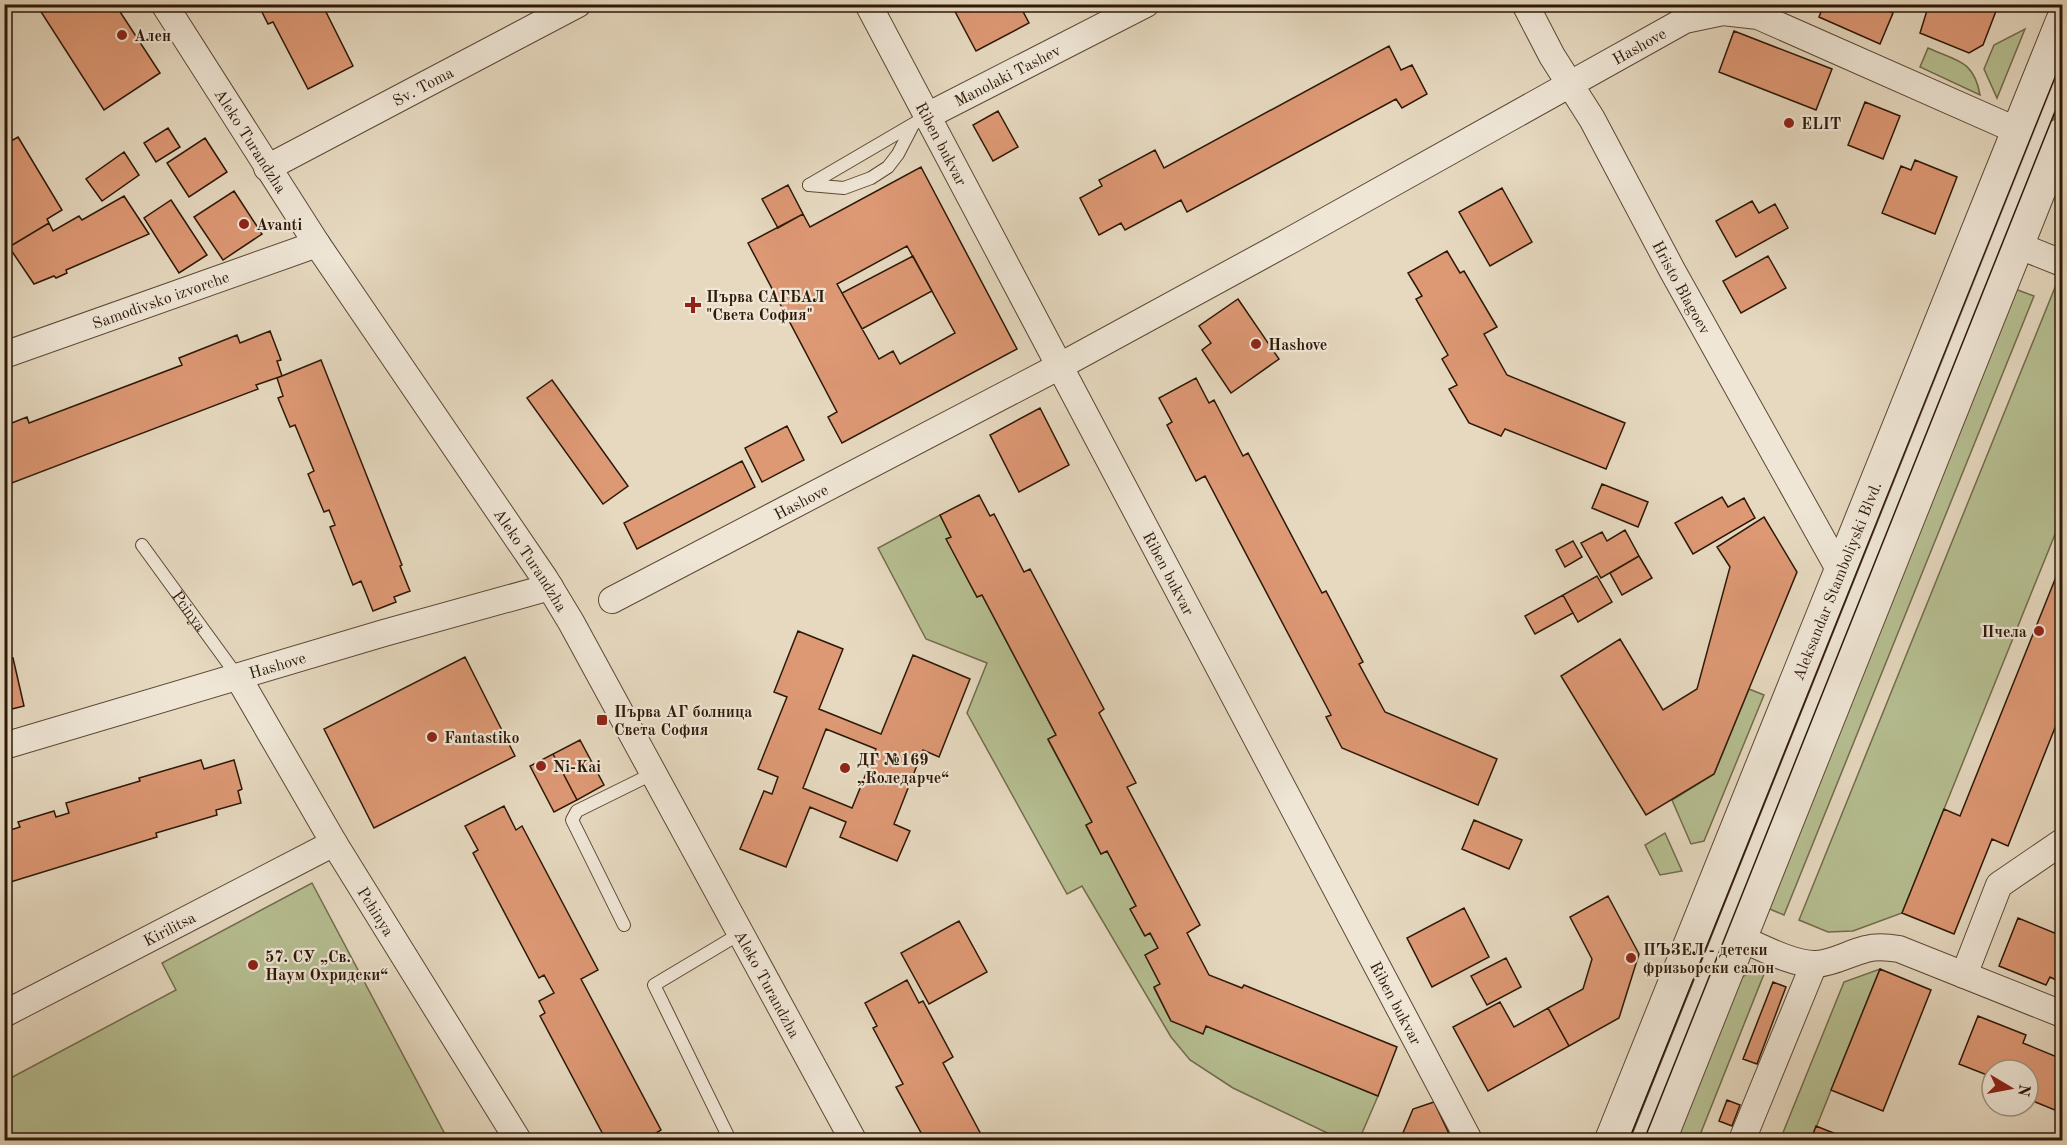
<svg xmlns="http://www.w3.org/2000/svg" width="2067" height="1145" font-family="'Old Standard TT',serif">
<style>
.green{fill:#b6bf92;stroke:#726c4c;stroke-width:1.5}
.building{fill:#dd9874;stroke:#2d1807;stroke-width:1.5;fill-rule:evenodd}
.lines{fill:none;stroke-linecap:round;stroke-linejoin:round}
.service-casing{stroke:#5b4835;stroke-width:14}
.minor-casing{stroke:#5b4835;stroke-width:28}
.tertiary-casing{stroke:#5b4835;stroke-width:34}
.service{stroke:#efe6d6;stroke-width:12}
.minor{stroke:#efe6d6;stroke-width:26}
.tertiary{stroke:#efe6d6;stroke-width:32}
.tram{stroke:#2d1807;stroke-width:1.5}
.poi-dot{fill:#8f2418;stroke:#efe6d6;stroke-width:2}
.labels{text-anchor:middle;stroke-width:4.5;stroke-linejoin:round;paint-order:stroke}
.poi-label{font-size:16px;font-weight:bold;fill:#2d1807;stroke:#efe6d6;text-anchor:start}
.street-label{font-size:16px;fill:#2d1807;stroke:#efe6d6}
</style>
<rect width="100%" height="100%" fill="#e6d9c0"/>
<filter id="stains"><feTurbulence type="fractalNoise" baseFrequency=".00333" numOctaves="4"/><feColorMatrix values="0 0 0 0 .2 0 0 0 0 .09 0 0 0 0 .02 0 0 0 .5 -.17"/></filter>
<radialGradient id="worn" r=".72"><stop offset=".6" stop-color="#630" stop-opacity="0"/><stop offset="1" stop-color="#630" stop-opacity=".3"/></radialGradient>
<path class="green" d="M2025,29l-28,69 -13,-29 10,-24z
M1928,48c29,13 46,12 52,47l-60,-28z
M2062,270v247l-160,396 -49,18 -25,1 -29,-12z
M2015,289l19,7 -250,619 -19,-8z
M940,515l11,22 -4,3 30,57 5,-2 74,140 -8,5 44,82 -6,4 15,28 6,-3 29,55 -5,3 13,26 6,-2 8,15 2,36 -6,4 17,33 32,12 3,-7 172,70 -19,44h-17l-109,-52 -43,-28 -19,-23 -89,-151 -15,8 -100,-181 20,-50 -61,-24 -48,-91z
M1749,689l15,6 -60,146 -13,3 -19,-44 42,-26z
M1665,833l17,38 -22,4 -15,-30z
M312,883l136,257h-443v-59l171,-91 -14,-27z
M1880,969l-69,171h-31l64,-158z
M1753,972l11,2 -66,166h-24l67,-163z"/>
<path class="building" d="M36,4h79l45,69 -56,37z
M258,4h64l31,62 -45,23 -35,-67 -5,2z
M951,4h68l10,19 -53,28z
M1824,4h50l19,9 -13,31 -61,-27z
M1929,4h54l13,7 -13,34 -14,8 -49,-20z
M1734,31l98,38 -16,41 -97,-38z
M1389,46l12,24 11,-5 15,29 -25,14 -6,-9 -209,113 -6,-12 -56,30 -4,-7 -22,12 -19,-37 22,-12 -3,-6 56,-30 9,18z
M1865,102l35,14 -17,43 -35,-14z
M998,111l20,36 -25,14 -20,-36z
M168,128l12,19 -24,15 -12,-19z
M18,137l44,73 -15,9 2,4 -40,24 -5,-11v-91z
M205,138l22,34 -38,25 -22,-34z
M124,152l15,23 -37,26 -16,-22z
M1915,160l42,17 -22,57 -53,-21 19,-47 10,4z
M921,167l96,182 -175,94 -14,-26 9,-5 -89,-169 55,-29 7,13zM907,246l48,87 -55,31 -7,-13 -14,8 -42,-75z
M788,185l15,29 -25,14 -16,-29z
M1502,188l30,54 -42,24 -31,-54z
M234,191l28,43 -39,26 -29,-43z
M124,196l25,38 -83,36 1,3 -11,5 -2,-2 -20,8 -25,-37 40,-24 4,8 26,-15 3,4z
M171,200l36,55 -28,18 -35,-55z
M1752,201l7,12 16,-9 13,24 -52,29 -20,-36z
M1447,251l13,22 4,-2 33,56 -13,7 23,41 118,48 -19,46 -101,-40 -4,7 -32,-13 -20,-34 8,-4 -15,-26 6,-4 -32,-56 6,-3 -14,-23z
M913,256l19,35 -70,38 -20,-36z
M1768,256l18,32 -45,25 -18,-32z
M1238,299l41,60 -48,34 -29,-43 9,-7 -12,-17z
M270,331l11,29 -4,1 5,15 -26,9 2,4 -254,97v-60l23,-9 2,6 153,-58 -3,-7 58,-23 3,8z
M321,360l81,205 -2,1 10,25 -16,6 2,5 -23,9 -12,-30 -8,4 -23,-58 5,-2 -6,-15 -5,2 -16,-38 6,-3 -19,-46 -5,2 -12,-29 5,-2 -6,-18z
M1196,378l13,25 5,-3 29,56 5,-3 74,140 4,-2 37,71 -4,2 26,48 112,47 -19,46 -136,-57 -16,-31 5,-2 -126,-239 -9,5 -29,-56 5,-3 -13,-24z
M552,380l76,106 -25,18 -76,-106z
M1040,408l29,57 -50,27 -29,-57z
M787,426l17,34 -42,22 -17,-34z
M742,461l13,26 -118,62 -13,-26z
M1602,484l46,18 -10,25 -46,-19z
M979,495l11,21 4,-2 30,58 6,-3 74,140 -5,4 37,70 -9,4 73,138 -13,8 22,42 33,13 2,-3 153,62 -19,49 -172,-70 -3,8 -32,-13 -17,-34 6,-3 -15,-29 13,-7 -8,-15 -5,3 -15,-27 6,-3 -29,-55 -6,3 -15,-29 6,-3 -44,-83 8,-4 -74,-140 -5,2 -31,-58 5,-2 -11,-22z
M1722,497l6,10 16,-9 11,20 -62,36 -18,-31z
M1764,517l33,55 -83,202 -68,41 -85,-139 59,-37 43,71 34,-21 33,-122 -13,-20z
M1625,530l14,26 -38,22 -20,-35 21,-11 5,9z
M1573,541l9,16 -17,10 -9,-17z
M1639,556l13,22 -30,17 -12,-22z
M2062,562v148l-54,136 -16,-7 -38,95 -52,-21 42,-104 16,7z
M1597,576l15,26 -34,20 -15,-27z
M1563,595l10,18 -38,21 -10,-18z
M798,631l45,18 -24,60 62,25 32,-79 57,24 -31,78 -16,-7 -29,74 16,7 -13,30 -57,-24 6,-15 -36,-15 -24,60 -46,-18 24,-58 8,3 6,-17 -20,-8 29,-72 -13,-5zM826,729l50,20 -24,59 -49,-20z
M465,657l50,99 -141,72 -50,-99z
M13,658l11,48 -20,5v-51z
M580,740l24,45 -27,15 -24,-46z
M553,754l24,46 -23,12 -24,-46z
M201,760l3,9 30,-9 8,29 -4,2 3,12 -25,7 1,5 -61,18 1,4 -153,47v-52l16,-5 -2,-5 36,-11 2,6 13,-4 -3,-10 74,-22 -1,-3z
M504,806l12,24 6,-4 76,144 -17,9 80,151 -5,3 4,7h-54l-66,-124 5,-3 -6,-12 15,-8 -10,-18 -5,3 -66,-125 5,-3 -13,-24z
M1474,820l48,20 -13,29 -47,-20z
M1608,896l31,58 -20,64 -50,28 -21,-38 35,-19 9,-30 -22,-42z
M1464,908l25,49 -57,30 -25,-49z
M2018,918l44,18v47l-12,-6 -4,8 -47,-19z
M959,921l28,51 -58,32 -28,-51z
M1506,958l15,29 -34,18 -16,-29z
M1880,969l51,21 -48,121 -52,-21z
M907,980l12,23 4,-2 30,56 -10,6 41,77h-59l-29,-53 7,-3 -30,-56 4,-2 -12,-23z
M1773,982l13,5 -29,77 -14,-5z
M1500,1002l14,25 34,-19 21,38 -81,45 -35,-64z
M1978,1016l48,19 -3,8 39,16v54l-34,-14v-29h-36v7l-33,-13z
M1727,1100l13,5 -8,21 -13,-5z
M1434,1102l18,38h-52l13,-31z
M1816,1126l35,14h-40z"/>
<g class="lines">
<defs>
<g id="service">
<path d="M809,185l118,-69"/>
<path d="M809,185l35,3 27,-10 17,-11 10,-13 15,-29"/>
<path id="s1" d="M142,545l96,132"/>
<path d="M624,925l-52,-105 5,-9 77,-38"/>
<path d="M730,1140l-76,-155 87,-52"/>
<path d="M1637,1140l425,-1061"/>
</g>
<g id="minor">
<path id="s2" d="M164,4l153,240 228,335 26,43 282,518"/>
<path id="s3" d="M868,4l601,1136"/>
<path id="s4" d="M1525,4l27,52 40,63 80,151 168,301"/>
<path id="s5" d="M927,116l219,-112"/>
<path id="s6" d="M267,168l311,-164"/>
<path d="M2017,245l45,18"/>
<path id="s7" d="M4,355l313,-111"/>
<path id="s8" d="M612,600l448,-234 233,-127 392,-219 38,-8 35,4 260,115"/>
<path id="s9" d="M238,677l96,166 184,297"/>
<path id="s10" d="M4,746l380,-113 166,-46"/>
<path d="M1740,938c21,9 54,27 76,26 18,-1 33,-11 50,-15 11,-3 21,-2 33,0l163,65"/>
<path d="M1964,975l35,-90 63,-43"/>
<path id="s11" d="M4,1014l330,-171"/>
<path d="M1742,1140l72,-176"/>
</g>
<g id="tertiary">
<path id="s12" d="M1611,1140l451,-1119"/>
<path d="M1660,1140l402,-1006"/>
</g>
</defs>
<use href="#service" class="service-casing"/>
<use href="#minor" class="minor-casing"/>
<use href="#tertiary" class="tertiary-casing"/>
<use href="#service" class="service"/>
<use href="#minor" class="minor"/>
<use href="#tertiary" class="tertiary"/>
<path class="tram" d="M1629,1140l433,-1080
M1644,1140l418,-1046"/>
</g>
<g class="poi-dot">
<circle cx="122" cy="35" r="6"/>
<circle cx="1789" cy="123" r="6"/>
<circle cx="244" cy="224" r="6"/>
<path d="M690 296h6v6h6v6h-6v6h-6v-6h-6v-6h6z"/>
<circle cx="1256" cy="344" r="6"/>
<circle cx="2039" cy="631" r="6"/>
<rect x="596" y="714" width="12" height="12" rx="3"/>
<circle cx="432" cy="737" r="6"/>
<circle cx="541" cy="766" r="6"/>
<circle cx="845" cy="768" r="6"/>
<circle cx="1631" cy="958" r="6"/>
<circle cx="253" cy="965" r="6"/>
</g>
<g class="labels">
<g class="poi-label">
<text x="134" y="41">Ален</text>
<text x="1801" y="129">ELIT</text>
<text x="256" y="230">Avanti</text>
<text x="706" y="302">Първа САГБАЛ<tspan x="706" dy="18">"Света София"</tspan></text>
<text x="1268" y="350">Hashove</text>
<text x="2027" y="637" text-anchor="end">Пчела</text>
<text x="614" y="717">Първа АГ болница<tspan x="614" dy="18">Света София</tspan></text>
<text x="444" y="743">Fantastiko</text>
<text x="857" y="765">ДГ №169<tspan x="857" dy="18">„Коледарче“</tspan></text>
<text x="553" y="772">Ni-Kai</text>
<text x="1643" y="955">ПЪЗЕЛ - детски<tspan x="1643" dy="18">фризьорски салон</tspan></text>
<text x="265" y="962">57. СУ „Св.<tspan x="265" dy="18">Наум Охридски“</tspan></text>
</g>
<g class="street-label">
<text dy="6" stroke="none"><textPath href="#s8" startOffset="1167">Hashove</textPath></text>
<text dy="6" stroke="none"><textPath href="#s5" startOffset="90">Manolaki Tashev</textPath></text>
<text dy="6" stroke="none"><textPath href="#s6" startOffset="176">Sv. Toma</textPath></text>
<text dy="6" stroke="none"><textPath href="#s2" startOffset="162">Aleko Turandzha</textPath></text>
<text dy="6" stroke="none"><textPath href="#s3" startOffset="158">Riben bukvar</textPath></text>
<text dy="6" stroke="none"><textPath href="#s4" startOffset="324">Hristo Blagoev</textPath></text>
<text dy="6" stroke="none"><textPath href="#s7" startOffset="166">Samodivsko izvorche</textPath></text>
<text dy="6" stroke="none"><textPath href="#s8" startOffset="213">Hashove</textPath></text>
<text dy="6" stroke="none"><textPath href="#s2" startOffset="666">Aleko Turandzha</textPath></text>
<text dy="6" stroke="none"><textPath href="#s3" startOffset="644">Riben bukvar</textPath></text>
<text dy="6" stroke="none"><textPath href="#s12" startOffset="603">Aleksandar Stamboliyski Blvd.</textPath></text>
<text dy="6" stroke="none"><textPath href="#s1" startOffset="81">Pcinya</textPath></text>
<text dy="6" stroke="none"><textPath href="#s10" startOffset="285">Hashove</textPath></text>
<text dy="6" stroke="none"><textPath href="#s9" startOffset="272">Pchinya</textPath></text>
<text dy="6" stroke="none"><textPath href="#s11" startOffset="186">Kirilitsa</textPath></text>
<text dy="6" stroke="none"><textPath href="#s2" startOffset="1152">Aleko Turandzha</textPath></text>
<text dy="6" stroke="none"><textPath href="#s3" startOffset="1130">Riben bukvar</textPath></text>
</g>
</g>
<rect width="2067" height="1145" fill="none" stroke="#e6d9c0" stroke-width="24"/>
<rect x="6" y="6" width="2055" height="1133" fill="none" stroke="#2d1807" stroke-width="3"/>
<rect x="12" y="12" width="2043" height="1121" fill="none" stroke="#2d1807" stroke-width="1.5"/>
<g transform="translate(2010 1088) rotate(100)"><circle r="28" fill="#efe6d6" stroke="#a19483" stroke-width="1.5"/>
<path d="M0-4.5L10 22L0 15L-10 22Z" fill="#8f2418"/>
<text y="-9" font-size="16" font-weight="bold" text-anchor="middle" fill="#2d1807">N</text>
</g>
<rect width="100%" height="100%" filter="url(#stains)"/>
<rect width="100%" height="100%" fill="url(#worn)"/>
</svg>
